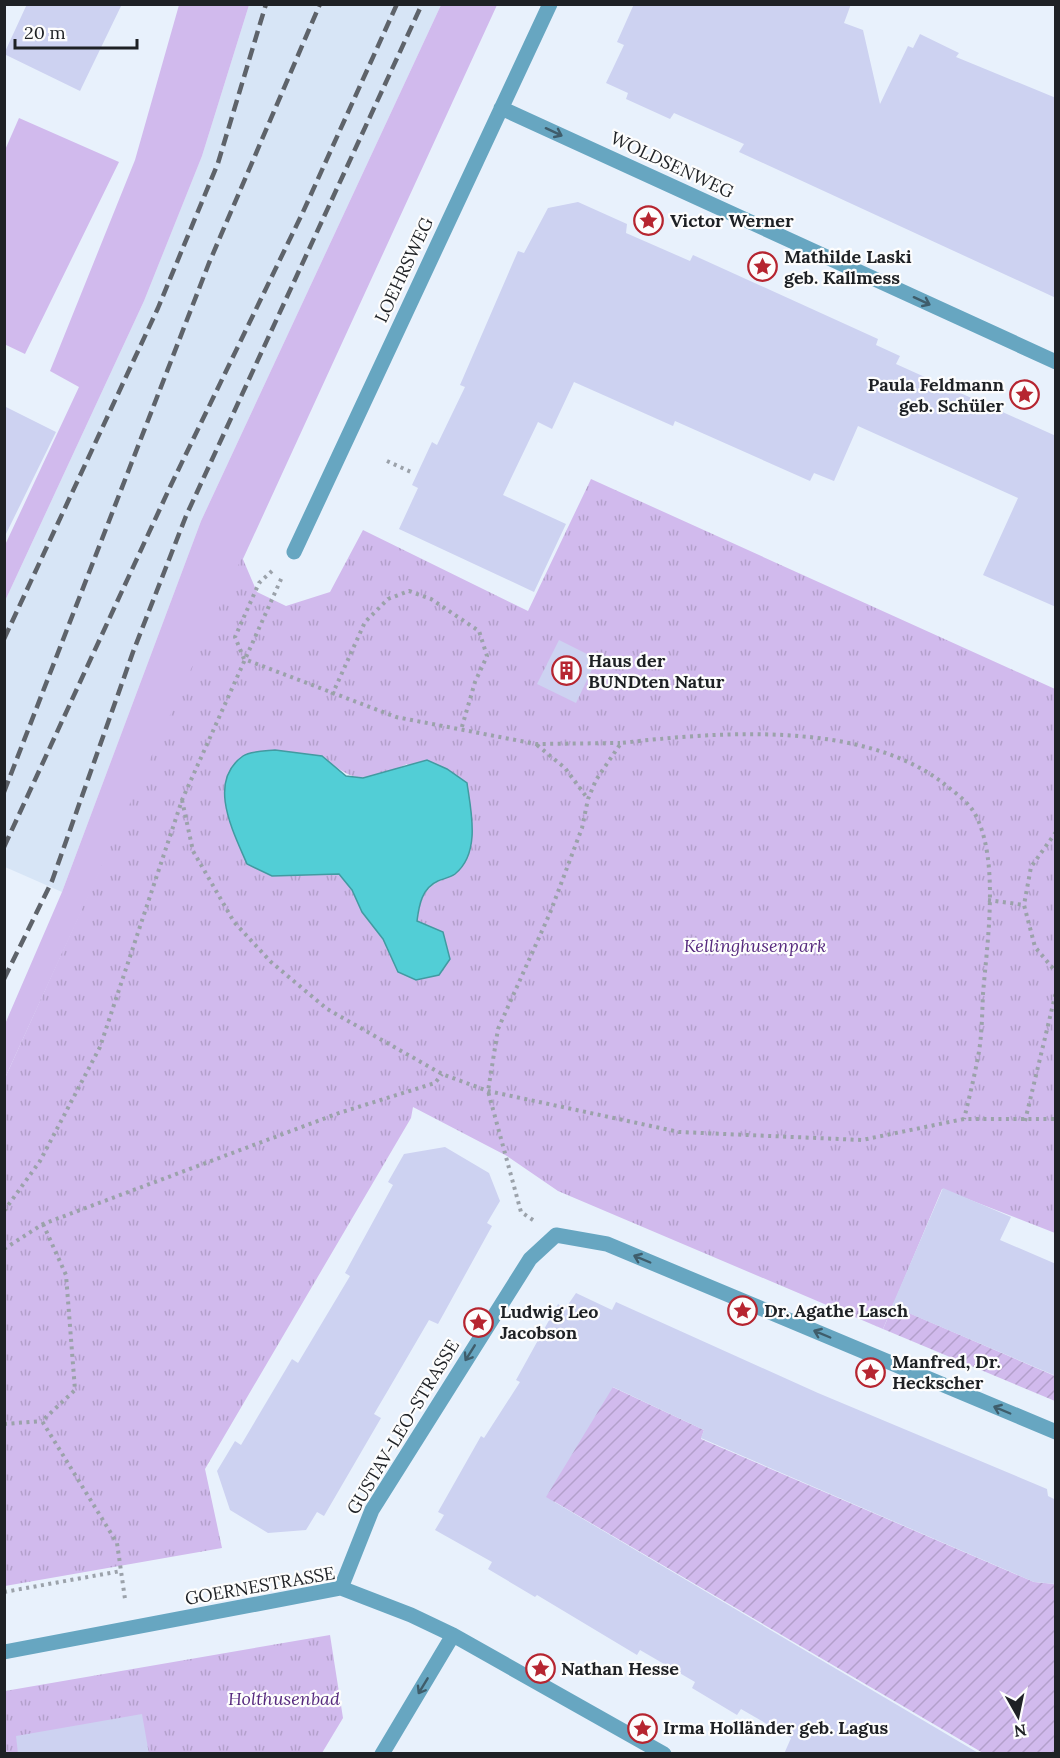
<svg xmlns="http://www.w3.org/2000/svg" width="1060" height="1758" font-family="Lora,serif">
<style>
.built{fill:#d7e5f6}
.grass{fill:#d1baed}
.park{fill:url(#park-tufts);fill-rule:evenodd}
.garden{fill:url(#garden-furrows)}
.water{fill:#52ced6;stroke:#429aa1;stroke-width:1.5}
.building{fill:#cdd2f1}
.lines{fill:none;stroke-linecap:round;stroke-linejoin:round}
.path{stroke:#9ba2aa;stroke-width:4;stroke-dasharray:3 4.5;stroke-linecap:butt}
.minor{stroke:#67a6c1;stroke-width:15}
.rail{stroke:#5e636a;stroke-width:4.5;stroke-dasharray:12 6;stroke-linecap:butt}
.oneway{stroke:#3f5d6b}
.labels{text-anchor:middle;stroke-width:4.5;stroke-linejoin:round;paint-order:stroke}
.street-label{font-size:18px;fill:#1e2125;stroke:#fdfdfd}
.poi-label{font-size:18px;font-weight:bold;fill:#1e2125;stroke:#fdfdfd;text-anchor:start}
.park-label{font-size:18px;font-style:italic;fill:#56297e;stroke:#fdfdfd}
</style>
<defs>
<pattern id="park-tufts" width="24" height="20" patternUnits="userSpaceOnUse" patternTransform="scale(1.5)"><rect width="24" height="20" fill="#d1baed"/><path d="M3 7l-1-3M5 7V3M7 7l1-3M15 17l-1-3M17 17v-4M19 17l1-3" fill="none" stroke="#b3a0cb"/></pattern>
<pattern id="garden-furrows" width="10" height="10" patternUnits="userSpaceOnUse" patternTransform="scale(1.5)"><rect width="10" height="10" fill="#d1baed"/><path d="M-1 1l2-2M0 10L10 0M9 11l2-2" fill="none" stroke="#b3a0cb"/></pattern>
</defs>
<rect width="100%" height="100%" fill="#e8f1fc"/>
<path class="built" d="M249,5h192l-240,516 -139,371 -57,-25v-266l139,-300 58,-145z"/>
<path class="grass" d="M179,5h70l-47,151 -58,145 -139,300v-56l74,-158 -29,-16 85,-211z
M441,5h56l-492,1073v-54l57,-132 139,-371z
M19,118l100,44 -94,192 -21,-10 1,-194z"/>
<path class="park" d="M591,479l464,210v544l-113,-44 -59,140 -325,-138 -51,-35 -94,-49 -2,11 -206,351 17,79 -217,38v-508l237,-521 15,35 29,14 44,-14 33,-62 165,81zM322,756c35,29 44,27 85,8l48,110c-27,11 -34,17 -38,47l26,11 7,26 -11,17 -41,-3 -15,-33 -21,-27 -10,-22 -13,-16z
M330,1635l13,83 -21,35 -317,1v-63z"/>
<path class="garden" d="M893,1306l162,70v25l-172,-72z
M606,1384l98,46 -3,9 333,143 21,2v169h-72l-428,-251 -21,-4z"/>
<path class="water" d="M275,750l47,6 24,20 17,2 64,-18 20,9 20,14c4,28 14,70 -12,91 -4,3 -12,5 -17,7 -16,7 -19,24 -21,40l26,11 7,27 -11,16 -23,5 -18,-8 -15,-33 -21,-27 -10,-22 -13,-16 -67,2 -25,-12c-13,-31 -41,-82 -4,-108 7,-5 23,-5 32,-6z"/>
<path class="building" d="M27,4h95l-42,87 -76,-37z
M634,4h217l-7,19 19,7 17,74 28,-58 5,2 7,-14 39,19 -3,4 100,41v200l-317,-146 5,-8 -70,-31 -4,6 -44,-20 2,-6 -22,-10 18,-38 -7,-3z
M578,202l49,22 -1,9 64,28 3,-6 185,84 -2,6 24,11 -4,8 160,72v171l-73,-32 35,-77 -160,-72 -24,55 -20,-8 -4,8 -135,-60 -2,5 -99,-44 -22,47 -14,-7 -35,73 63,29 -32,68 -135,-63 19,-41 -6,-3 20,-43 5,3 28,-58 -5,-2 58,-134 6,2 24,-45z
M4,406l52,26 -52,106z
M559,640l38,19 -21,44 -39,-19z
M445,1147l44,26 11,28 -13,22 5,3 -54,98 -9,-4 -42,72 -13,22 7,4 -57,98 -7,-4 -11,18 -38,3 -38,-23 -13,-39 18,-30 6,4 51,-86 6,4 52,-87 -5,-3 48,-88 -5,-3 16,-28z
M943,1188l68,29 -11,23 56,24v112l-164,-70z
M576,1293l36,17 4,-8 202,91 229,96 1,7 8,4v84l-22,-2 -333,-144 3,-8 -91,-43 -67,110 434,257h-196l7,-16 -50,-29 -4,6 -45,-27 3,-6 -55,-32 -3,5 -100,-60 -2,2 -47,-28 4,-7 -57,-32 9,-15 -6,-3 43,-76 3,2 36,-56 -4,-2 42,-76 7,5z
M142,1714l7,40h-131l-2,-18z"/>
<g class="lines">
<path class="path" d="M387,461l26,12
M272,571l-13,12 -24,54 9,22 152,58 140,27 84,-1
M332,695l33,-73 23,-23 21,-8 22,8 48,32 8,25 -12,26 -14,48
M537,745l28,23 23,31
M182,800l11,51 41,71 37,40 56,47 115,65 46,17 191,41 183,8 102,-21h92
M1056,832l-25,35 -7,38 11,42 21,25
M988,900l36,5
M1025,1121l31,-129
M4,1211l36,-50 60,-114 82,-247 100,-223
M533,1220l-12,-8 -33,-121 10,-62 52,-116 32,-85 6,-29 8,-19 25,-37c97,-11 240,-23 322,40 11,9 25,18 32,31 25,46 12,129 8,180 -1,21 -1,43 -5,63 -4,21 -9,42 -14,62
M43,1224l23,51 9,115 -33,31 75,122 8,56
M4,1249l39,-25 296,-111 96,-30 7,-9
M4,1424l38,-3
M4,1592l117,-21"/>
<path class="minor" d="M501,108l555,254
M294,552l256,-548
M341,1588l31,-78 158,-251 26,-24 51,9 449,188
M4,1652l337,-64 70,27 42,20 211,119
M382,1754l71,-119"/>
<path class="rail" d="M4,639l154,-331 60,-145 48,-159
M4,792l205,-529 111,-259
M4,847l166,-360 133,-275 94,-208
M4,979l48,-98 81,-229 53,-136 236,-512"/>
</g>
<defs><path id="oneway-shaft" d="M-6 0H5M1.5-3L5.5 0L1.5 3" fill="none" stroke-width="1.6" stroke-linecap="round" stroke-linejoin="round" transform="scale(1.5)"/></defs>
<g class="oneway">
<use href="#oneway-shaft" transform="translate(554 132) rotate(25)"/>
<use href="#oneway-shaft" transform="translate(922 301) rotate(25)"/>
<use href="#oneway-shaft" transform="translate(642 1259) rotate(-157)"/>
<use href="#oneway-shaft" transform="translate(822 1334) rotate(-157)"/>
<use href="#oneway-shaft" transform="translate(470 1353) rotate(122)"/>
<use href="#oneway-shaft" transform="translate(1002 1410) rotate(-157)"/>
<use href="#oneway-shaft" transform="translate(423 1686) rotate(121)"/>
</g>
<defs>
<symbol id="sight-ring" viewBox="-11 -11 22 22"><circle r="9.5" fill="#fdfdfd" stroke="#b62530" stroke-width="1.5"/><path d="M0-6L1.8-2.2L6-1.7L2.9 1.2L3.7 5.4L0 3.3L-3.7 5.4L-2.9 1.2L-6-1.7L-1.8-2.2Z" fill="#b62530"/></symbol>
<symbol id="building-ring" viewBox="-11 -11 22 22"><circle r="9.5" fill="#fdfdfd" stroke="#b62530" stroke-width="1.5"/><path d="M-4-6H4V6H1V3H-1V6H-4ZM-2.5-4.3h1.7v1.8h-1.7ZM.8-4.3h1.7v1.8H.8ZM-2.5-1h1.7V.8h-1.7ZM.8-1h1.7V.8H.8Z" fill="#b62530"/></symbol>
</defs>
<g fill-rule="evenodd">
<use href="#sight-ring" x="632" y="204" width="33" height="33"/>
<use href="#sight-ring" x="746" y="250" width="33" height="33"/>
<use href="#sight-ring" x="1008" y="378" width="33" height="33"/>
<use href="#building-ring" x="550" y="654" width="33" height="33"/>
<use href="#sight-ring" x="726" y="1294" width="33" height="33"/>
<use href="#sight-ring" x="462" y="1306" width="33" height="33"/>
<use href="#sight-ring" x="854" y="1356" width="33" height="33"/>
<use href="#sight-ring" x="524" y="1652" width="33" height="33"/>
<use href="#sight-ring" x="626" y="1712" width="33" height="33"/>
</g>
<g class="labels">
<g class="street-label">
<text transform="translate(672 165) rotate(25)" y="6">WOLDSENWEG</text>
<text transform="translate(404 270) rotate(-65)" y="6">LOEHRSWEG</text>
<text transform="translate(403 1427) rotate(-59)" y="6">GUSTAV-LEO-STRASSE</text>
<text transform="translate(260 1586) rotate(-10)" y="6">GOERNESTRASSE</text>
</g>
<g class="poi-label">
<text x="670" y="227">Victor Werner</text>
<text x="784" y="263">Mathilde Laski<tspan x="784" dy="21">geb. Kallmess</tspan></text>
<text x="1004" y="391" text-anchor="end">Paula Feldmann<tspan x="1004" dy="21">geb. Schüler</tspan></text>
<text x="588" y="667">Haus der<tspan x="588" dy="21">BUNDten Natur</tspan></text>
<text x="764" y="1317">Dr. Agathe Lasch</text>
<text x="500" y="1318">Ludwig Leo<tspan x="500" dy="21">Jacobson</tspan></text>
<text x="892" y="1368">Manfred, Dr.<tspan x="892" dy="21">Heckscher</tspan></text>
<text x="561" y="1675">Nathan Hesse</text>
<text x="663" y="1734">Irma Holländer geb. Lagus</text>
</g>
<g class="park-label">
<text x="755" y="952">Kellinghusenpark</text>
<text x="284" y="1705">Holthusenbad</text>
</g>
</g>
<rect width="1060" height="1758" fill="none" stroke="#1e2125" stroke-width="12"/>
<g transform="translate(1018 1716) rotate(171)" stroke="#fdfdfd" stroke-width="4.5" paint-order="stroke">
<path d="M0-4.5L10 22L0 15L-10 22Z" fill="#1e2125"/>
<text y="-9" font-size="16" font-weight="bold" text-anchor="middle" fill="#1e2125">N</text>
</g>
<path d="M15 39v9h122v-9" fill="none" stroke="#1e2125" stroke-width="3"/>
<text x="24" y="39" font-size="18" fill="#1e2125" stroke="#fdfdfd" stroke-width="4.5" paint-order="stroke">20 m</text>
</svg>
